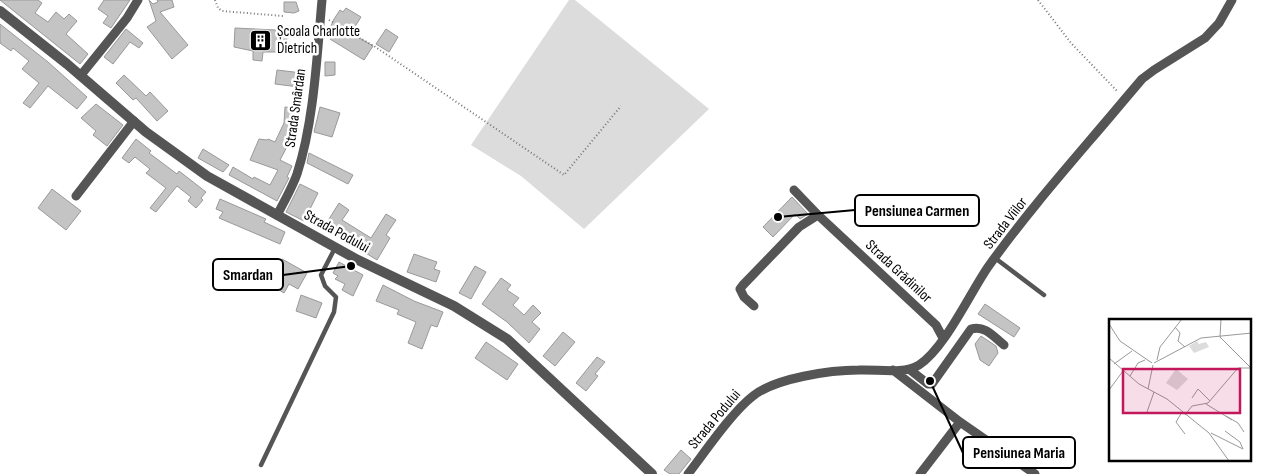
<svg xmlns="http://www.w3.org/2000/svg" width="1264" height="474" font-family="'Sofia Sans Condensed',sans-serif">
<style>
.green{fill:#dcdcdc}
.building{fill:#c4c4c4;stroke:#999}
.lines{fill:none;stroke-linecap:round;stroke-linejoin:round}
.path{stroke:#777;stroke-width:2;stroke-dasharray:1 2.5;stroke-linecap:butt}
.service{stroke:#555;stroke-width:4.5}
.minor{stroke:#555;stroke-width:9}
.tertiary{stroke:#555;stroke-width:10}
.labels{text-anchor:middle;stroke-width:5;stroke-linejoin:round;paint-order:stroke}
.poi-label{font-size:15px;fill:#000;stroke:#fff;text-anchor:start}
.street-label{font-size:15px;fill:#000;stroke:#fff}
.inset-road{fill:none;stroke:#999;stroke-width:1}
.view{fill:#c2185b;fill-opacity:0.15;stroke:#c2185b;stroke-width:2.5}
.inset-edge{fill:none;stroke:#000;stroke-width:2.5}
.leader{fill:none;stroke:#000;stroke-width:2}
.callout-dot{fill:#000;stroke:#fff;stroke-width:2}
.callout{fill:#fff;stroke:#000;stroke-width:2}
.callout-label{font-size:16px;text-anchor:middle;font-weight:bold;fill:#000}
</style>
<rect width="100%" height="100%" fill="#fff"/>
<path class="green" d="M569,0h6l134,109 -125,120 -63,-53 -50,-31z"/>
<path class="building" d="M0,0h38l4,3 -7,10 13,9 8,-10 8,7 5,-5 8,7 -11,13 22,20 -8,10z
M104,0h26l-19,28 -8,-5 5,-7 -10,-7z
M149,0l4,4 5,-2 -1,-2h15l2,7 -14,5 28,33 -16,14 -25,-32 9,-6z
M284,2h12l3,9 -5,2 -10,-1z
M346,8l15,9 -10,16 22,13 -9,14 -34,-21 2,-4 -4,-2 6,-14 6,-9 3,2z
M0,24l48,38 39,35 -10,12 -29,-23 -18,22 -7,-5 16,-20 -17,-14 7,-8 -16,-13 -2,3 -11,-8z
M235,28l41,2v3h11l-1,19h-23l-1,9 -9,-1v-9l-19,-4z
M126,29l17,14 -4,5 -9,-6 -17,22 -9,-7z
M386,29l12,8 -9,15 -13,-8z
M325,62h10v13l-10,1z
M277,70l25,3 -3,14 -24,-3z
M124,75l22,21 4,-4 18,19 -11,10 -21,-23 -3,2 -17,-17z
M96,104l27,21 -16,21 -14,-11 3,-4 -15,-13z
M285,107l9,1 -2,26 5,3 -5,11 -4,-3 -8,15 12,6 -5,11 2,1 -12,23 -48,-26 4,-8 20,12 1,-2 16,8 8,-15 -28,-10 9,-21 8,1 1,-1 7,3 9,-19z
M320,107l20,6 -8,24 -18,-5z
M136,139l15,12 -2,2 28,21 2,-3 27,21 -5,6 2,2 -7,8 -8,-7 3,-4 -14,-11 -21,26 -6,-4 16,-20 -20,-15 4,-4 -15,-12 -6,6 -7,-5z
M203,149l26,16 -6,7 -25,-14z
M309,153l44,22 -5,9 -41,-21z
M300,184l18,9 -14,28 -18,-9z
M52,189l29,22 -15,19 -28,-22z
M792,197l16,17 -8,5 -5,-5 -22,23 -10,-10z
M220,199l46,20 -2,3 21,10 -5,12 -61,-26 4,-6 -7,-3z
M339,203l10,7 -7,10 29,18 15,-24 10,6 -10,15 4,3 -13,22 -53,-33z
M414,254l23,8 -3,7 6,2 -4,11 -29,-10z
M282,259l25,14 -9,16 -9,-5 -5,9 -13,-8 4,-6 -4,-2z
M339,262l24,13 -10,21 -11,-6 3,-6 -10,-5 3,-3 -5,-3z
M475,266l11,6 -15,27 -12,-6z
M501,278l10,7 -4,5 12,8 -6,7 11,10 9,-10 8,8 -9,9 8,7 -11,14 -22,-21 -25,-18z
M383,285l31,16 29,11 -6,15 -6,-2 -9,24 -14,-6 8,-21 -19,-8 2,-4 -23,-9z
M301,295l21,8 -6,15 -20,-7z
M985,304l35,24 -6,9 -36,-23z
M563,332l12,10 -20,24 -12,-10z
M981,336l15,10 2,7 -9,13 -9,-6 -5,-16z
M486,342l32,22 -11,16 -32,-22z
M597,357l8,5 -10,12 3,2 -12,15 -10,-8z
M681,450l10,9 -12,15h-9l-6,-4z"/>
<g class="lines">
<path class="path" d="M215,0l3,8 4,3 61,5
M1038,0l33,43 47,49
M329,20l45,26 190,129 57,-69"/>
<path class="service" d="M995,258l49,37
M261,465l73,-153 2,-15 -11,-11 -4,-11 14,-27"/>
<path class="minor" d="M81,75l46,-57 11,-18
M794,190l24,25
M76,196l58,-75
M277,215c7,-13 15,-27 20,-41 17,-52 20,-119 25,-174
M754,306l-10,-9 -4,-8 3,-4 56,-58 19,-12 118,110 7,13
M909,369l19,15h4l39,-55c14,-4 22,7 33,16
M893,370l67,52 75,52
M688,474c17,-22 44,-62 65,-78 22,-18 78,-26 106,-26 18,-1 44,5 60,-5 26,-17 51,-72 69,-98 42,-59 91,-113 137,-168l17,-20 12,-9 51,-32 14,-15 13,-23
M920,474l40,-52"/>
<path class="tertiary" d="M0,11l67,53 79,68 61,44 151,84 96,46 53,33 145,135"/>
</g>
<defs>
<symbol id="building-square" viewBox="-11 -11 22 22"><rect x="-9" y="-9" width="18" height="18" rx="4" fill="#000" stroke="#fff"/><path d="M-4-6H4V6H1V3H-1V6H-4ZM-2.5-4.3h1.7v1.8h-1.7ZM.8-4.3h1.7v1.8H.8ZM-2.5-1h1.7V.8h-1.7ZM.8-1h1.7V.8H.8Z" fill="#fff"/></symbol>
</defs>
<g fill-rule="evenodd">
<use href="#building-square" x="248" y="28" width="25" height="25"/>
</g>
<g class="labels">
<g class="poi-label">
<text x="277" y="36">Școala Charlotte<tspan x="277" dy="17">Dietrich</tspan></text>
</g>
<g class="street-label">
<text transform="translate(295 108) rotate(-82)" y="5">Strada Smârdan</text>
<text transform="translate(1005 223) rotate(-52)" y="5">Strada Viilor</text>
<text transform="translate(337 231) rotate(29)" y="5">Strada Podului</text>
<text transform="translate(899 271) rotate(43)" y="5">Strada Grădinilor</text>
<text transform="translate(714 419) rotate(-50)" y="5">Strada Podului</text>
</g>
</g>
<g transform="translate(1109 319)">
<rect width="142" height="142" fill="#fff"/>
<path d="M88,22l2,3 7,-2 3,5 -15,6 -5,-7zM67,50l12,10 -11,11 -11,-7z" fill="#dcdcdc"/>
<path class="inset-road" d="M0,5l11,17 32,22M66,8l5,6 -2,8 7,6M111,18l31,31M111,18l1,-18M0,39l30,26 28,15 42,34 20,28M48,41l3,-13 22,-28M45,44l47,-25 51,-5M5,45l18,-13M21,57l8,-13 7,-3M39,70l5,-24M0,71l14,-19M83,79l6,-9 12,12M97,85l26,16M38,93l7,-20M73,93l-6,10 9,12M76,96l7,-9 16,-3 30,-35h13M117,97l12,7 6,9M116,112l15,11 3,7M102,114l32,16"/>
<path class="view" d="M14,50h117v44h-117z"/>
<rect width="142" height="142" class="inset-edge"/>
</g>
<path class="leader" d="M778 217L855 210M351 266L283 275M930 381L963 453"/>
<g class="callout-dot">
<circle cx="778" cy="217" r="5"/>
<circle cx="351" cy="266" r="5"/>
<circle cx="930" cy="381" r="5"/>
</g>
<g class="callout">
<rect x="855" y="195" width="124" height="31" rx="5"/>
<rect x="213" y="259" width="70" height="31" rx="5"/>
<rect x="963" y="437" width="112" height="31" rx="5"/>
</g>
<g class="callout-label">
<text x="917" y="216">Pensiunea Carmen</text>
<text x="248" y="280">Smardan</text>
<text x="1019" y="458">Pensiunea Maria</text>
</g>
</svg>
